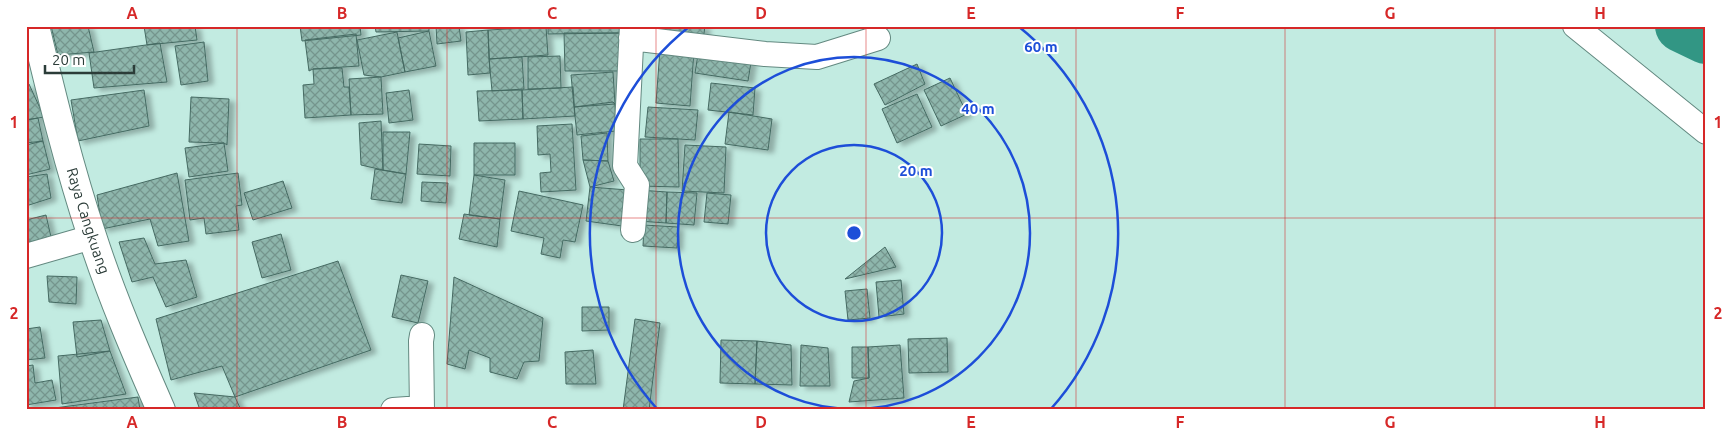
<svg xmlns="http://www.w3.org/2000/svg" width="1732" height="436" font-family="Ubuntu,sans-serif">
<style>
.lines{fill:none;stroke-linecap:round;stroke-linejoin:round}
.river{stroke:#329684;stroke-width:52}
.building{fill:url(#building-cross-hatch);stroke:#456a62;filter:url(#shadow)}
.minor-casing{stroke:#638980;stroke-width:26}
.tertiary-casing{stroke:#638980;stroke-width:30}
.minor{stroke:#fff;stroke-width:24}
.tertiary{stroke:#fff;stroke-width:28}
.grid{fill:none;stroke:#d62828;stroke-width:1;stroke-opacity:0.55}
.ring{fill:none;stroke:#1d4ed8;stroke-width:2.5}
.labels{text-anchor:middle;stroke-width:4;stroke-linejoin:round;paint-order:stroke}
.street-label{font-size:15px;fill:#2b3c38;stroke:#fff}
.centre{fill:#1d4ed8;stroke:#fff;stroke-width:2.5}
.ring-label{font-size:15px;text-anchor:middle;font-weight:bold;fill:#1d4ed8;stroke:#fff;stroke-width:4;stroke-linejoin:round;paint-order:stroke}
.neatline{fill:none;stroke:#d62828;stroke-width:2}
.grid-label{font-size:16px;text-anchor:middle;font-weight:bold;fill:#d62828}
</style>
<defs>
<pattern id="building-cross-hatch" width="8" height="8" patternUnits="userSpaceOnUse" patternTransform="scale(1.25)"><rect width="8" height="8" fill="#8eb6ac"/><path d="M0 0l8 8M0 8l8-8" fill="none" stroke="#74958d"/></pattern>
<filter id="shadow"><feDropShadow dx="5.5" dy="3" stdDeviation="2.5" flood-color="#0004"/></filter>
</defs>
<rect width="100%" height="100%" fill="#c2ebe1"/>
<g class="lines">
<path class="river" d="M1681,26l25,12"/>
</g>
<path class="building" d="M51,26h37l6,26 -36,3z
M144,26h51l2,14 -50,5z
M300,26h60l1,9 -59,6z
M375,26h54v5l-53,1z
M436,26h23l2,15 -24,3z
M548,26h80l-7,7 -73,1z
M663,26h42l-2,15 -41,-6z
M546,27l2,28 -59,4 -1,-29z
M488,30l2,43 -22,2 -2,-43z
M429,31l7,35 -31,6 -7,-34z
M397,32l8,40 -24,5 -17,-2 -7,-35z
M564,33h57v38h-56z
M356,34l3,32 -46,3 -4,2 -4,-31z
M204,42l4,39 -27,4 -6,-39z
M160,43l7,39 -73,6 -5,-35z
M699,48l53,8 -4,25 -53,-8z
M660,49l34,2 -4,55 -34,-3z
M560,56l1,32 -33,1v-32z
M522,57l2,32 -32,2 -3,-32z
M917,64l8,20 -40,21 -11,-21z
M342,68l2,19h5l2,28 -46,3 -2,-33 11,-1 -1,-15z
M613,72l2,32 -41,3 -3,-32z
M381,77l2,37 -32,1 -2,-36z
M950,78l17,36 -26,12 -17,-36z
M711,83l44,5 -2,27 -45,-5z
M29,84l15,33 -18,3v-35z
M573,87l2,29 -52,3 -1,-29z
M144,90l5,36 -71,15 -7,-41z
M409,90l4,30 -24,3 -3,-30z
M522,90l1,29 -44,2 -2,-30z
M917,94l15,33 -35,16 -15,-34z
M191,97l38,2 -2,46 -3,-2 -35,-1z
M613,102l2,2 1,27 -39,4 -3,-28z
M648,107l50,3 -3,30 -50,-3z
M729,112l43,7 -4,31 -43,-6z
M38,118l5,23 -17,2v-23z
M381,121l2,49 -22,-5 -2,-42z
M572,124l4,66 -35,2 -1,-19 11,-1 -1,-18 -12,1 -1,-29z
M383,132h27l-4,42 -23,-4z
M607,133l1,28 -25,-1 -2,-24z
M640,139h38l1,48 -39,-1z
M43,141l7,28 -24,6v-30z
M224,143l4,28 -39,6 -4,-29z
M474,143h41v32h-41z
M419,144l32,2 -1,30 -33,-2z
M685,145l41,2 -2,46 -42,-2z
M583,160l25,1 6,20 -24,6z
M375,169l31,5 -4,29 -31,-4z
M177,173l12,68 -31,5 -8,-27 -48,10 -5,-34z
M238,173l4,32 -6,1 3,24 -33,4 -2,-16 -14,2 -5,-40z
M47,174l4,24 -25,8v-29z
M474,175l31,5 -5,39 -31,-4z
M283,181l9,27 -39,12 -9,-27z
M422,182l26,1 -2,20 -25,-2z
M590,187l38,3 -6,36 -36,-5z
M639,190l28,2 -1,31 -28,-2z
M519,191l64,14 -8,37 -12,-2 -3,18 -19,-4 3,-16 -33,-7z
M667,192l30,1 -3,32 -28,-2z
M707,193l24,2 -3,29 -24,-2z
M464,214l36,5 -3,28 -38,-8z
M46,215l5,22 -25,6v-23z
M644,225l34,2 -1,21 -34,-2z
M281,234l10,36 -29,8 -10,-36z
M144,238l11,26 31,-4 11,37 -31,10 -13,-30 -21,5 -13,-40z
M885,247l11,20 -51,12z
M338,261l33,89 -136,47 -13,-31 -51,14 -15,-61z
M401,275l27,6 -10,42 -26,-6z
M47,276l30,1 -1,27 -27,-2z
M454,277l89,41 -4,43 -15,1 -7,17 -27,-7v-14l-21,-8 -4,19 -18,-5z
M901,280l3,34 -25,3 -3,-35z
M867,289l3,29 -22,2 -3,-29z
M582,307h27v23l-27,1z
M635,319l25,4 -11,87h-26z
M101,320l9,31 -33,6 -4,-35z
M40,327l5,31 -19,2v-31z
M947,338l1,34 -39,1 -1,-34z
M721,340l36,1 -2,43 -35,-1z
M757,341l34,4 1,40 -37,-1z
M801,345l27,3 2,38h-30z
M900,345l4,53 -55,4 5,-21 15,-3 -1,-31z
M852,347h16l1,31h-17z
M593,350l3,34h-30l-1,-32z
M110,351l16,43 -64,10 -4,-48z
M33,365l2,18 17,-3 4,20 -30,5v-39z
M194,393l41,4 6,13h-41z
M138,397l2,13h-101z"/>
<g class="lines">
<defs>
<path id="minor" d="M632,26l-7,140 12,19 -4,45
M1575,26l131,106
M631,38l134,16 52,3 61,-19
M26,256l66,-19
M393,410l29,-2
M422,410l-1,-69 1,-6"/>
<g id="tertiary">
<path id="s1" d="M35,26c17,71 34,141 57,210 19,59 44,117 69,174"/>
</g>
</defs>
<use href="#minor" class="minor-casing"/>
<use href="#tertiary" class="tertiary-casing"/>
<use href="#minor" class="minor"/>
<use href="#tertiary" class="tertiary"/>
</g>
<path class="grid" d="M237,26v384M447,26v384M656,26v384M866,26v384M1076,26v384M1285,26v384M1495,26v384M26,218h1680"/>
<g class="ring">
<circle cx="854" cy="233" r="88"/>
<circle cx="854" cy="233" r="176"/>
<path d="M658 410A264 264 0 0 1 690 26M1018 26A264 264 0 0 1 1050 410"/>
</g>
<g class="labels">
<g class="street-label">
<text dy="5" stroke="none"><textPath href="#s1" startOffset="202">Raya Cangkuang</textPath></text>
</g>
</g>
<circle cx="854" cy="233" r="8" class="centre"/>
<g class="ring-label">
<text x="1041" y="52">60 m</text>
<text x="978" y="114">40 m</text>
<text x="916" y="176">20 m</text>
</g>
<rect width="1732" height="436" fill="none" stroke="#ffffff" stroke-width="55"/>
<path d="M45 65v8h89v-8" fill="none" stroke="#2b3c38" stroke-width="2.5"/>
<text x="52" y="65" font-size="15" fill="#2b3c38" stroke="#ffffff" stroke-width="4" paint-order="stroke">20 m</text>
<rect x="28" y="28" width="1676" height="380" class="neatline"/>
<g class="grid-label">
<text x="132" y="19">A</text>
<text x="342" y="19">B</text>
<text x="552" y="19">C</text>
<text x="761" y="19">D</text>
<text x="971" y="19">E</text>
<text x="1180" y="19">F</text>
<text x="1390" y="19">G</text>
<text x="1600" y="19">H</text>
<text x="14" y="128">1</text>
<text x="1718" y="128">1</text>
<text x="14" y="319">2</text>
<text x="1718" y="319">2</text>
<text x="132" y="428">A</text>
<text x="342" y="428">B</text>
<text x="552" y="428">C</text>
<text x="761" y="428">D</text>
<text x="971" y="428">E</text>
<text x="1180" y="428">F</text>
<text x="1390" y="428">G</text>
<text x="1600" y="428">H</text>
</g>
</svg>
